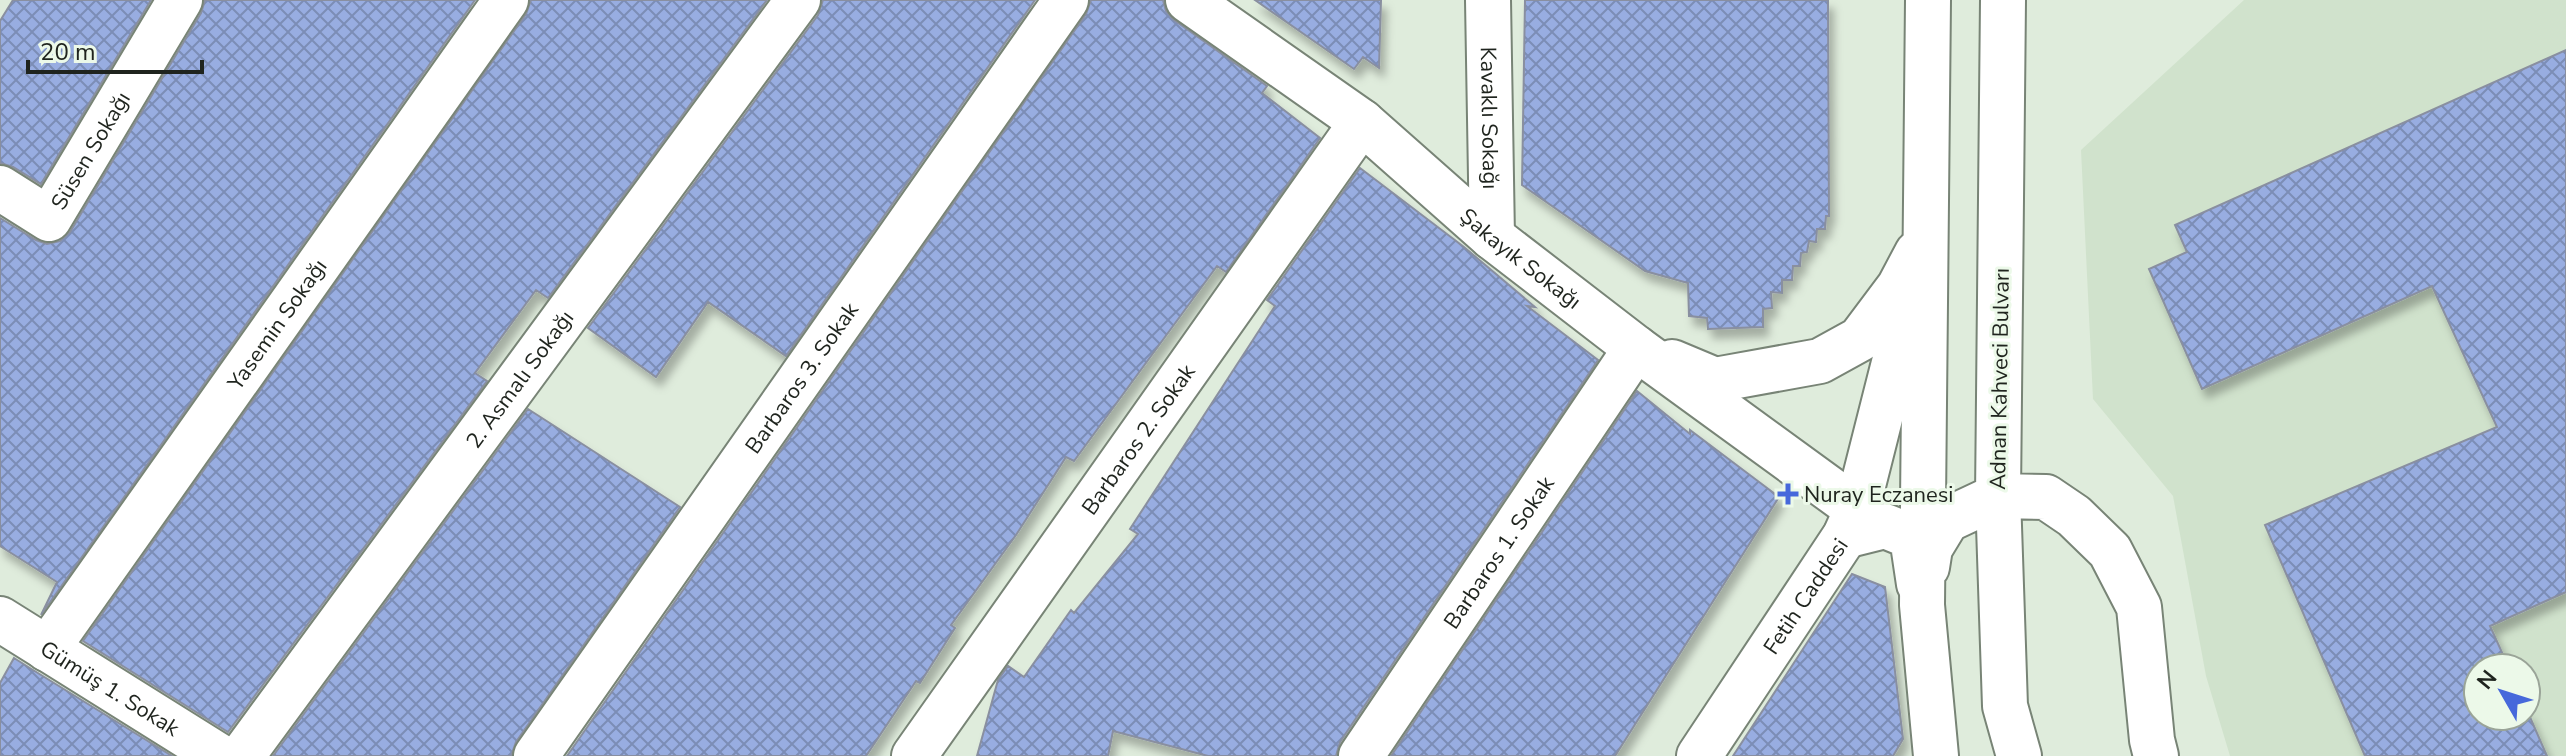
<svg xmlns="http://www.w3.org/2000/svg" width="2566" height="756" font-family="'Nunito Sans',sans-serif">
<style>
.built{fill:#d0e2cc;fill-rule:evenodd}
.building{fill:url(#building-cross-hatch);stroke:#898fa0;stroke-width:2;filter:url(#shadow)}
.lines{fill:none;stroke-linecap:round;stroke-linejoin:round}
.street-casing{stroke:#788476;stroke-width:48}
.secondary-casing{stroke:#788476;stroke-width:48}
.primary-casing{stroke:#788476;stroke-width:48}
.street{stroke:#fff;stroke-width:44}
.secondary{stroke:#fff;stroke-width:44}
.primary{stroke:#fff;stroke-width:44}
.poi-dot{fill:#4668db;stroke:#ecf9e9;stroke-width:3}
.labels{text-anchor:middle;stroke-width:6;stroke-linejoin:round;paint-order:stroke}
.street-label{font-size:22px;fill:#1f241e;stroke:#ecf9e9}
.poi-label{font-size:22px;fill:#1f241e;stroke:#ecf9e9;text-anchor:start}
</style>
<defs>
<pattern id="building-cross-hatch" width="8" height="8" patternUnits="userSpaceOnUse" patternTransform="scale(2)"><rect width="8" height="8" fill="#98ade1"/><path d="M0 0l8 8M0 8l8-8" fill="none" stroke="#7b8db6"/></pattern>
<filter id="shadow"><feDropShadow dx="5" dy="9" stdDeviation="4" flood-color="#0004"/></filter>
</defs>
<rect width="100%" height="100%" fill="#dfecdc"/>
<path class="built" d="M2244,0h322v756h-336l-24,-80 -33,-180 -80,-97 -12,-249zM2478,668h48v48h-48z"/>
<path class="building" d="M13,0h138l-110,184 -28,-17 -13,-4v-142z
M205,0h270l-434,615 16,-33 -57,-36v-328l36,22 11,4 13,-3 10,-9 131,-219z
M531,0h236l-219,298 -12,-8 -61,83 12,8 -259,351 -145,-91 443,-627z
M823,0h212l-249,356 -78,-54 -52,75 -68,-49 230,-313z
M1091,0h72l3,11 8,9 93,66 -5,7 58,45 -94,134 -9,-6 -143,195 -8,-4 -50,78 -65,90 4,3 -35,55 -4,-2 -50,75h-299l519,-742z
M1255,0h126l-2,68 -16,-11 -9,12z
M1525,0h303l1,216h-3l-1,13h-8l-1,13 -7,-1 -2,11 -6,1 -1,13h-7l-1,14h-10v13l-11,-1 1,16 -9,1v18l-55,2 -1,-11 -18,-2 -1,-33 -43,-12 -123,-86z
M2566,50v542l-76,34 19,42h-31v48h48v-8l21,48h-182l-100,-231 232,-98 -65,-141 -230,103 -53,-120 38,-17 -12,-27z
M1360,168l104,79 71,60 -8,-1 71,54 -258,382 -4,14h-128l-95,-25 -5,25h-131l21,-76 10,-14 16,11 47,-67 3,3 64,-79 -8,-5 145,-223 -8,-6z
M1637,391l53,43v-4l89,67 -164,259h-224z
M528,409l152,98 -164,235 -5,14h-238z
M1852,574l33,13 18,152 -10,17h-160z
M14,658l19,12 139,86h-172v-73z"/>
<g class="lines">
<defs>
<g id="street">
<path id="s1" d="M1188,0l174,122 130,115 144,111 221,161"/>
<path id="s2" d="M1488,0l4,237"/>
<path id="s3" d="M0,188l49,31 131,-219"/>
<path d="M1672,362l43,18 105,-19 40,-22 39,-52 18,-34"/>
<path id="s4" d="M0,619l219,137"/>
<path id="s5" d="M47,649l459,-649"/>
<path id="s6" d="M242,756l556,-756"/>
<path id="s7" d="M536,756l530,-756"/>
<path id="s8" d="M914,756l448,-634"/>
<path id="s9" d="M1361,756l275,-408"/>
</g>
<g id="secondary">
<path d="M1845,536l40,-10 27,11 7,47"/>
<path id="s10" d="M1699,756l146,-220 12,-27 60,-237"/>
</g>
<path id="primary" d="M1928,0l-6,605 14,151
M2003,0l-5,496 7,210 14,50
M1927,567l3,-19 17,-28 51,-24 48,1 28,19 36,35 29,56 13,133 4,16"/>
</defs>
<use href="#street" class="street-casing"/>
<use href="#secondary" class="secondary-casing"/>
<use href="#primary" class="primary-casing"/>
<use href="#street" class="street"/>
<use href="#secondary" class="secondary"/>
<use href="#primary" class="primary"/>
</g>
<path class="poi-dot" d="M1784 482h8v8h8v8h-8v8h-8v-8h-8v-8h8z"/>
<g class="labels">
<g class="street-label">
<text dy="8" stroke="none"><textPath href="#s2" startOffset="118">Kavaklı Sokağı</textPath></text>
<text dy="8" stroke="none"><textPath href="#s3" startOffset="138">Süsen Sokağı</textPath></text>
<text dy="8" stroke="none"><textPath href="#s1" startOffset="422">Şakayık Sokağı</textPath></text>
<text dy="8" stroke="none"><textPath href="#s5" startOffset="398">Yasemin Sokağı</textPath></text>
<text dy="8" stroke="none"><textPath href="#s6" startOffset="468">2. Asmalı Sokağı</textPath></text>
<text dy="8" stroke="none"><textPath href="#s7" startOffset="462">Barbaros 3. Sokak</textPath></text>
<text transform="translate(1999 379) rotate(-89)" y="8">Adnan Kahveci Bulvarı</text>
<text dy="8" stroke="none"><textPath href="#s8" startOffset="388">Barbaros 2. Sokak</textPath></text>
<text dy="8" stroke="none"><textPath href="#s9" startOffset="246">Barbaros 1. Sokak</textPath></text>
<text dy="8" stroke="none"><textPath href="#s10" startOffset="192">Fetih Caddesi</textPath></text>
<text dy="8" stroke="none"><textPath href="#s4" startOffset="130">Gümüş 1. Sokak</textPath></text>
</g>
<g class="poi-label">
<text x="1804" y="502">Nuray Eczanesi</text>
</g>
</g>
<g transform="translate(2502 692) rotate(309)"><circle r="38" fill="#ecf9e9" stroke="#9aa498" stroke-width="2"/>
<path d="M0-6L14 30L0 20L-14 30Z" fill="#4668db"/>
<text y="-12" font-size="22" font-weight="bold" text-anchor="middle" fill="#1f241e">N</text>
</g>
<path d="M28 60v12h174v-12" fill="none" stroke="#1f241e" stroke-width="4"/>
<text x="40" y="60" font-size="24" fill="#1f241e" stroke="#ecf9e9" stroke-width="6" paint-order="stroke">20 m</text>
</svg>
